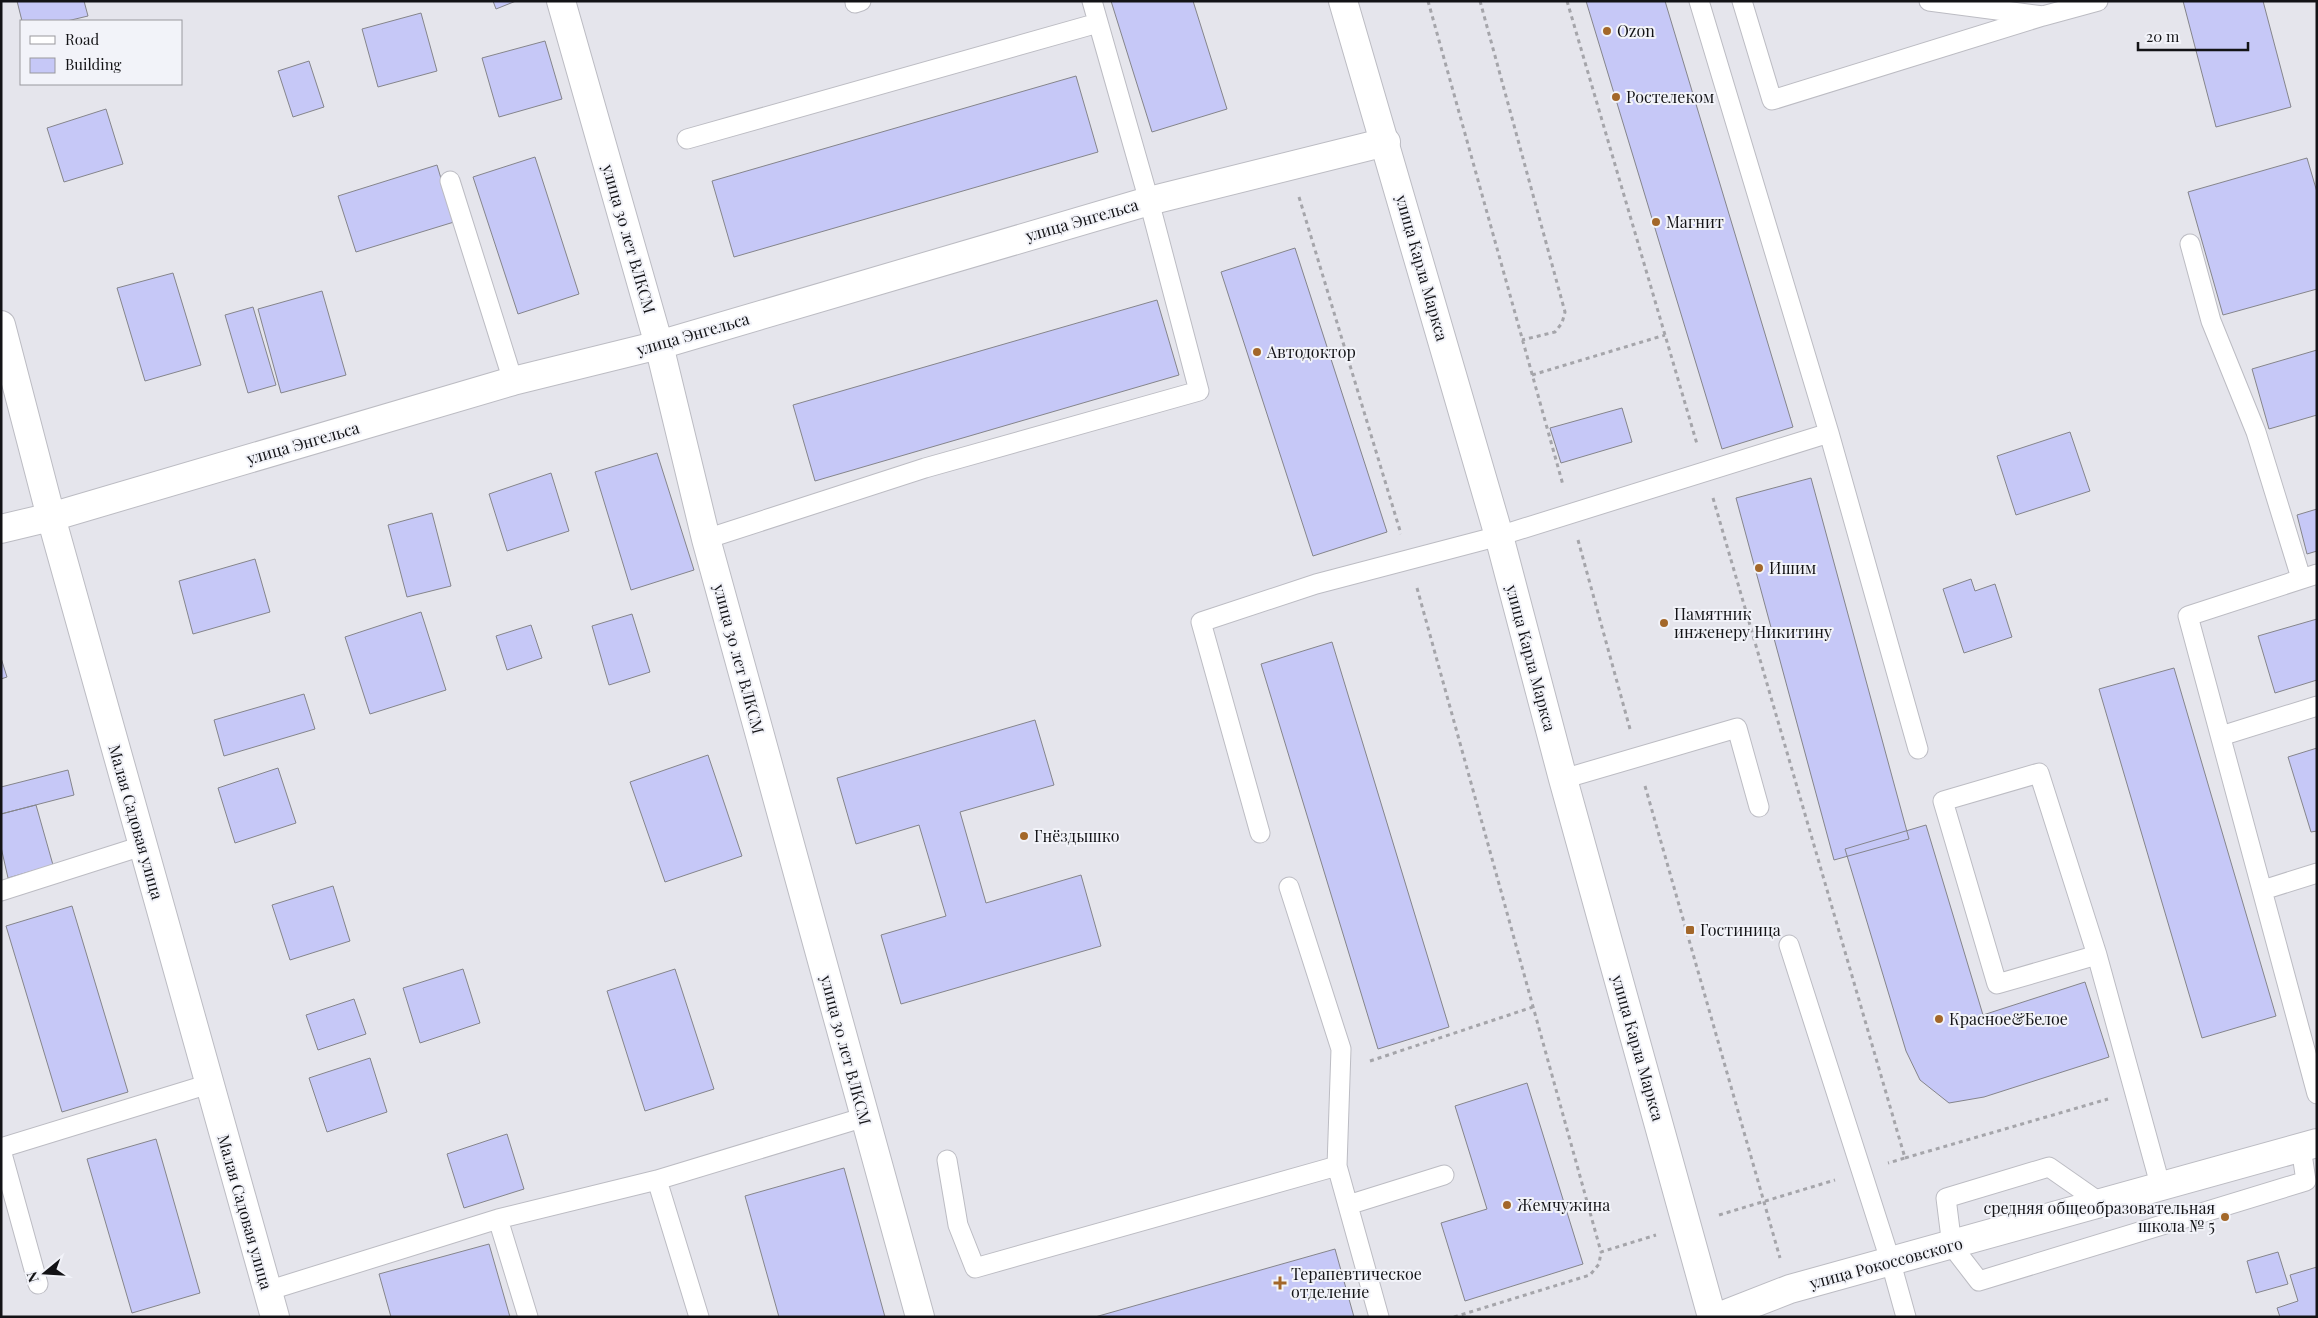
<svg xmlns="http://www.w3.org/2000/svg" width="2318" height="1318" font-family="'Playfair Display',serif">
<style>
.building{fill:#c6c8f7;stroke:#85858b}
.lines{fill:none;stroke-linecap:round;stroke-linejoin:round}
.lane-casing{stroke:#bcbcc3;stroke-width:21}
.street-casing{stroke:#bcbcc3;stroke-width:30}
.secondary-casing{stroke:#bcbcc3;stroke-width:30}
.path{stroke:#a5a5aa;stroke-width:3;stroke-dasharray:4 4;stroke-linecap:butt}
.lane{stroke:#fff;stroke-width:19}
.street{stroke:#fff;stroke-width:28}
.secondary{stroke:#fff;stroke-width:28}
.poi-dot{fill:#a36729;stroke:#f2f3f9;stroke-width:2}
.labels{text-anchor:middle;stroke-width:4;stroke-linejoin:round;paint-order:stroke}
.poi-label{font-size:16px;fill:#131316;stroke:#f2f3f9;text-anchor:start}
.street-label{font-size:16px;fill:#131316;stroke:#f2f3f9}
</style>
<rect width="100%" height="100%" fill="#e5e5ec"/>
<path class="building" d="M17,1h67l4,15 -21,5h-45z
M493,1h23l-20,8z
M1111,1h82l34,108 -75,23z
M1586,1h79l128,426 -71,22z
M2183,1h80l28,106 -75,20z
M421,13l16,58 -59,16 -16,-58z
M545,41l17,58 -63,18 -17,-59z
M309,61l15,46 -31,10 -15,-46z
M1076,76l22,76 -364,105 -22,-76z
M106,109l17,55 -59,18 -17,-54z
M535,157l44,137 -61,20 -45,-137z
M2307,158l10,34v97l-94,26 -35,-123z
M437,165l17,57 -98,30 -18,-56z
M1295,248l92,284 -74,24 -92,-284z
M173,273l28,92 -56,16 -28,-93z
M322,291l24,84 -65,18 -23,-84z
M1157,300l22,75 -364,106 -22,-76z
M253,307l23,78 -28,8 -23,-78z
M2317,350v65l-48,14 -17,-60z
M1622,408l10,34 -71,21 -11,-35z
M2070,432l20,59 -74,24 -19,-59z
M657,453l37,117 -63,20 -36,-118z
M551,473l18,58 -62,20 -18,-57z
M1811,478l98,361 -75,21 -98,-362z
M2317,509v42l-10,3 -10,-39z
M432,513l19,73 -44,11 -19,-72z
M255,559l15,53 -77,22 -14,-53z
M1971,579l4,12 20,-7 17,53 -48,16 -21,-64z
M421,612l25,78 -76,24 -25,-77z
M632,614l18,58 -41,13 -17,-59z
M2317,619v61l-42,13 -17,-57z
M531,625l11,33 -35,12 -11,-34z
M1332,642l117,385 -71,22 -117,-385z
M1,658l6,19 -6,2z
M2174,668l102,348 -74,22 -103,-349z
M304,694l11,35 -91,27 -10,-36z
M1035,720l19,65 -94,27 26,91 95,-28 20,71 -200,58 -20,-69 65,-19 -27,-91 -63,19 -19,-66z
M2317,748v83l-6,1 -23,-75z
M708,755l34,101 -77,26 -35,-100z
M278,768l18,55 -61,20 -17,-55z
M68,770l6,25 -73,19v-27z
M36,805l17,60 -45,13 -7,-31v-33z
M1926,825l57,190 102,-33 24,75 -125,40 -35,6 -29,-23 -14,-29 -61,-202z
M333,886l17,55 -60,19 -18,-55z
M72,906l56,186 -66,20 -56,-186z
M463,969l17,54 -60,20 -17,-55z
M675,969l39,120 -69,22 -38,-120z
M354,999l12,35 -48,16 -12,-35z
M370,1058l17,54 -60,20 -18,-54z
M1527,1083l56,181 -118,37 -24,-78 46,-14 -32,-103z
M507,1134l17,55 -60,19 -17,-54z
M156,1139l44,154 -68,20 -45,-154z
M844,1168l41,149h-106l-34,-121z
M489,1244l21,73h-119l-12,-43z
M1335,1249l19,68h-259z
M2278,1252l10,32 -32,9 -9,-32z
M2317,1267v50h-37l-3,-9 21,-7 -8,-26z"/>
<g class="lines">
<defs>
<path id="lane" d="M855,1v2l6,-2
M1699,1l130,432 89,316
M1742,1l30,99 271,-84
M1929,1l114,15 55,-15
M687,139l411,-116
M450,181l63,200
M2190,244l21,77 45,111 45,146
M706,539l219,-71 274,-77 -50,-190 -57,-200
M2317,574l-129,42 129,478
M2221,736l96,-30
M1563,779l174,-51 22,79
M1260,833l-59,-211 115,-38 183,-48 330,-103
M1289,887l52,162 -4,117
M2263,890l54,-17
M1,891l141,-45
M1789,945l102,318 15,54
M2097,955l-100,29 -54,-183 96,-28 58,182 64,233
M1,1148l208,-64
M1,1150l37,134
M947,1160l11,65 17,43 362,-102 42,151
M2102,1204l-53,-37 -103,31 6,48 27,35 327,-100 -5,-34
M1348,1205l96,-30
M498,1219l159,-39
M267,1291l231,-72 30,98
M699,1317l-42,-137 208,-63"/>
<path id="street" d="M561,1l98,344 47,194 214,778
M1,529l50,-12 462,-136 146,-36 490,-144 237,-59"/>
<path id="secondary" d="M1343,1l156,535 64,243 149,538
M1,325l50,192 224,800
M1718,1317l72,-28 527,-146"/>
</defs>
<use href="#lane" class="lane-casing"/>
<use href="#street" class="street-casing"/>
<use href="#secondary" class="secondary-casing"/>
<path class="path" d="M1428,1l135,484
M1480,1l85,311 -3,11 -7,9 -33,8
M1567,1l130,443
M1299,197l102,337
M1532,375l133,-40
M1713,498l192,660 -17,5
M1578,540l52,189
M1417,588l184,664 55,-17
M1645,786l135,472
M1370,1061l163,-54
M1905,1158l203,-59
M1719,1215l116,-35
M1454,1317l136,-42 9,-11 2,-12"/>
<use href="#lane" class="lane"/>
<use href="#street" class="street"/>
<use href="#secondary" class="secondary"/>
</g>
<g class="poi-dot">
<circle cx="1607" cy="31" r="5"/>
<circle cx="1616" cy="97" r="5"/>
<circle cx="1656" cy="222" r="5"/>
<circle cx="1257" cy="352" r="5"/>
<circle cx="1759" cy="568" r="5"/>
<circle cx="1664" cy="623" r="5"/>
<circle cx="1024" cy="836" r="5"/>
<rect x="1685" y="925" width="10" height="10" rx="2.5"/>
<circle cx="1939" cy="1019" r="5"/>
<circle cx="1507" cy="1205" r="5"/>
<circle cx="2225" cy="1217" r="5"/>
<path d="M1277.5 1275.5h5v5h5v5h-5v5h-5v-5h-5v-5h5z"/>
</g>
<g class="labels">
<g class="poi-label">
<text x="1617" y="37">Ozon</text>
<text x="1626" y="103">Ростелеком</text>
<text x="1666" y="228">Магнит</text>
<text x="1267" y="358">Автодоктор</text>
<text x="1769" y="574">Ишим</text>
<text x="1674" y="620">Памятник<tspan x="1674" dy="18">инженеру Никитину</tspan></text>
<text x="1034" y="842">Гнёздышко</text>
<text x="1700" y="936">Гостиница</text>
<text x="1949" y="1025">Красное&amp;Белое</text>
<text x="1517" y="1211">Жемчужина</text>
<text x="2215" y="1214" text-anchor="end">средняя общеобразовательная<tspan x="2215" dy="18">школа № 5</tspan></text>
<text x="1291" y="1280">Терапевтическое<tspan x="1291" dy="18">отделение</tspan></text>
</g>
<g class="street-label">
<text transform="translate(1082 220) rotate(-16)" y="6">улица Энгельса</text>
<text transform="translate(629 239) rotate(74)" y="6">улица 30 лет ВЛКСМ</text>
<text transform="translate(1422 268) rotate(74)" y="6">улица Карла Маркса</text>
<text transform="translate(693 334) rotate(-16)" y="6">улица Энгельса</text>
<text transform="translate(303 443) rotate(-16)" y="6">улица Энгельса</text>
<text transform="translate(1531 658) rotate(75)" y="6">улица Карла Маркса</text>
<text transform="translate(739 659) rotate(75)" y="6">улица 30 лет ВЛКСМ</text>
<text transform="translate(136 822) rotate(74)" y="6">Малая Садовая улица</text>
<text transform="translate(1638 1048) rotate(74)" y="6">улица Карла Маркса</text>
<text transform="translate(846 1050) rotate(75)" y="6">улица 30 лет ВЛКСМ</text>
<text transform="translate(245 1212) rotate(74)" y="6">Малая Садовая улица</text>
<text transform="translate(1886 1263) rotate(-15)" y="6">улица Рокоссовского</text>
</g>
</g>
<rect width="2318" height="1318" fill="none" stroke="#131316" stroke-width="5"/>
<rect x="20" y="20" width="162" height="65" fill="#f2f3f9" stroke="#99999e"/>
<rect x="30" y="36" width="25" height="8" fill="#ffffff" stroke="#99999e"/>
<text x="65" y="45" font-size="15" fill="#131316">Road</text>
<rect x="30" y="58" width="25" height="15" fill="#c6c8f7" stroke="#99999e"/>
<text x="65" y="70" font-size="15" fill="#131316">Building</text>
<g transform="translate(45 1273) rotate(252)" stroke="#f2f3f9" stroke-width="4" paint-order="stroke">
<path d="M0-4L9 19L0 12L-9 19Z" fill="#131316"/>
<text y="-8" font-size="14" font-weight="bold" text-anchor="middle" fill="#131316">N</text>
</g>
<path d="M2138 42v8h110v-8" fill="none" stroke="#131316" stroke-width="2.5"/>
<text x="2146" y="42" font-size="15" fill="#131316" stroke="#f2f3f9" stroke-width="4" paint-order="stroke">20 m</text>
</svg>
